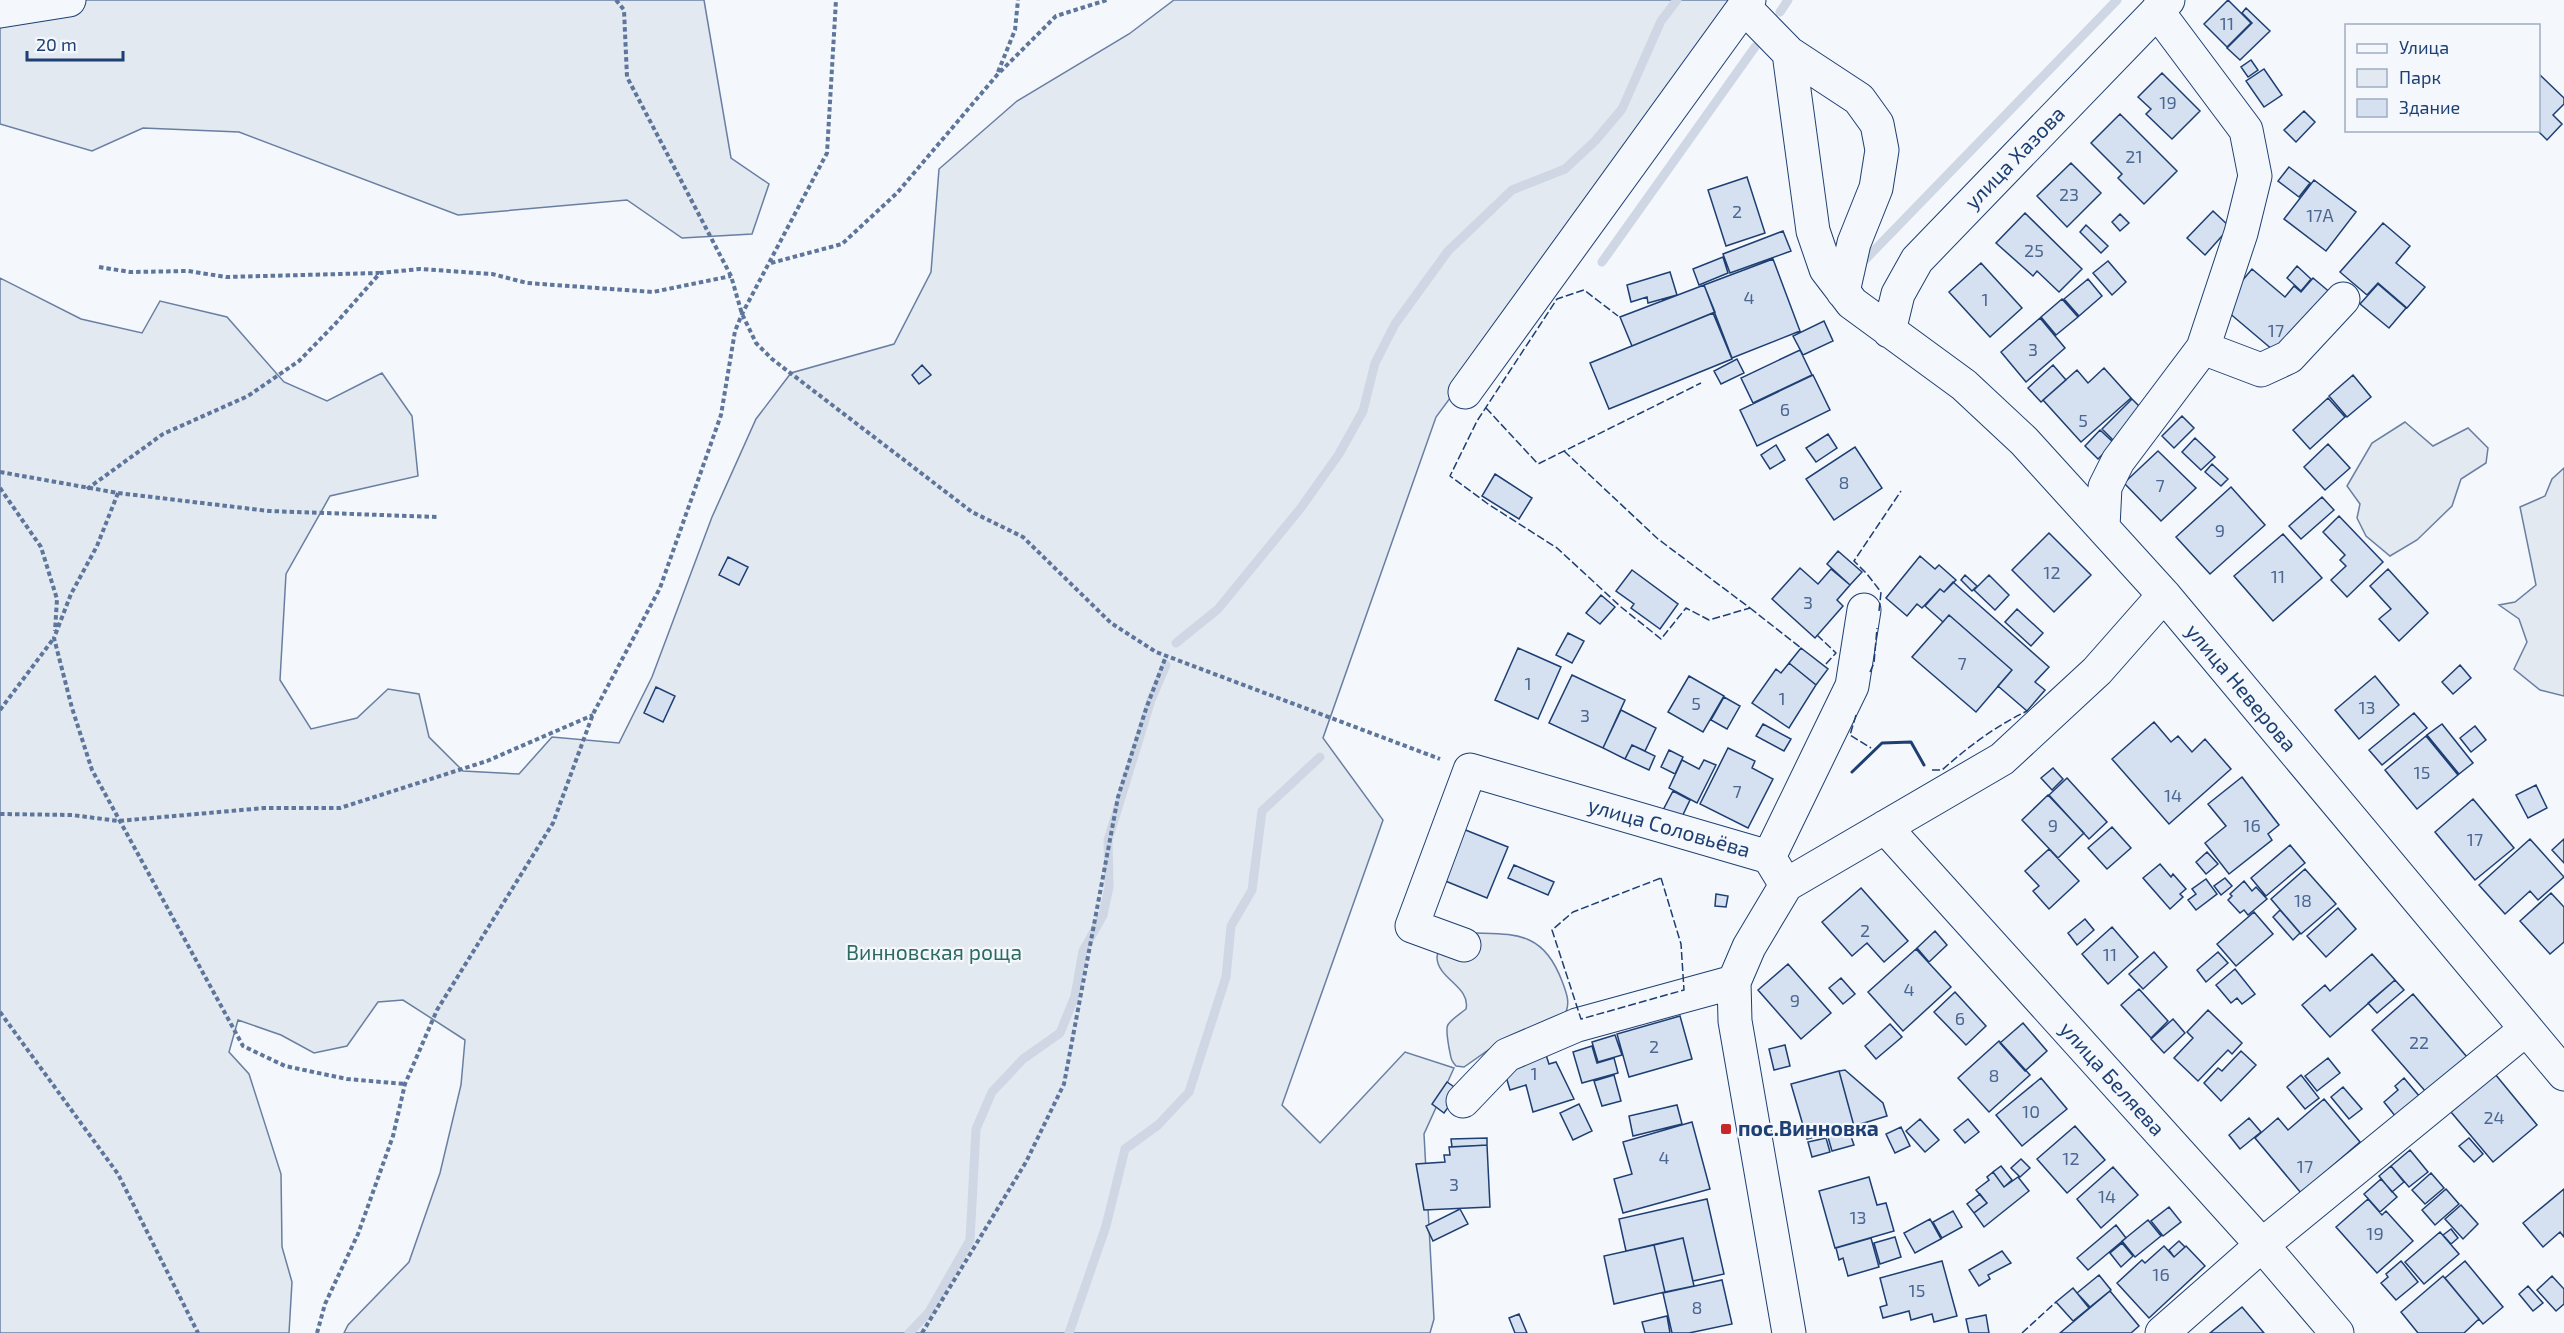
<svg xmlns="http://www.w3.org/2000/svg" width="2564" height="1333" font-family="'Exo 2',sans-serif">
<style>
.green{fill:#e3e9f0;stroke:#687fa3;stroke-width:1.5}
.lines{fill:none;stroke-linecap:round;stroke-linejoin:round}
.stream{stroke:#cfd7e4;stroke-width:9}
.building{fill:#d5e0f0;stroke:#1d3f73;stroke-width:1.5}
.minor-casing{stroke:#1d3f73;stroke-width:35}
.path{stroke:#5e769c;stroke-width:4;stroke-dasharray:4.5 3;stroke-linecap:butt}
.minor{stroke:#f4f7fb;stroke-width:33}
.fence{stroke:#1d3f73;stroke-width:1.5;stroke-dasharray:8 3;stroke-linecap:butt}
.wall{stroke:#1d3f73;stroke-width:3}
.poi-dot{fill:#c62828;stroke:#f4f7fb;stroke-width:2}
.labels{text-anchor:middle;stroke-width:4.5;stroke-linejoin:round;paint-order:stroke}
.number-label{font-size:18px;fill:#4b6792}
.street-label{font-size:21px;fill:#1d3f73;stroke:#f4f7fb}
.park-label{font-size:21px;fill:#2c6c60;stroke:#f4f7fb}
.poi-label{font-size:21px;font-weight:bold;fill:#1d3f73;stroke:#f4f7fb;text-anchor:start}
</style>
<rect width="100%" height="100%" fill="#f4f7fb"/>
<path class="green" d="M0,0h704l27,158 38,26 -17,50 -70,4 -55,-38 -169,15 -219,-83 -96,-4 -51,23 -92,-27z
M1174,0h570l-308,417 -113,321 60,82 -101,285 38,38 85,-91 49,16 -30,66 10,185 -4,14h-1086l4,-8 61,-63 31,-89 21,-88 4,-45 -62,-40 -25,2 -31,44 -33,7 -33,-18 -43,-15 -9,32 20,22 32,100 1,73 10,35 -3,51h-289v-1055l81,41 61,14 18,-32 67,16 57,65 43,19 55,-28 30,43 6,60 -88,20 -44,78 -6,106 31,49 46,-11 31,-29 31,5 10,43 34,34 56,3 33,-37 67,6 33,-66 60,-160 44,-98 35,-46 103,-29 37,-72 8,-103 78,-68 112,-67z
M2405,422l28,24 35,-18 20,20 -2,15 -25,16 -9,27 -35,34 -27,16 -24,-20 -9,-18 3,-14 -13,-18 25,-43z
M2564,468v228l-24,-6 -26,-21 13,-27 -8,-23 -20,-14 16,-3 21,-17 -16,-78 25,-11 7,-17z
M1458,932c50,4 83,-7 104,49 5,13 9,23 2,35l-67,28 -33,23 -8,-1c-6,-6 -5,-10 -7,-18 -4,-26 -5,-22 17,-39 5,-22 -28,-30 -29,-51 0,-6 4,-13 6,-19z"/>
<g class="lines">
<path class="stream" d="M1780,12l8,-12
M1602,262l153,-215
M1860,265l257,-265
M1176,643l42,-34 82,-100 39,-55 24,-43 12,-48 20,-39 53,-73 64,-61 53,-21 30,-28 27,-32 39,-88 16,-21
M909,1333l20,-21 41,-72 6,-111 16,-37 31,-33 37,-26 15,-37 8,-45 20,-36 6,-28 -1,-47 43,-140 15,-35
M1069,1333l37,-107 19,-77 33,-24 31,-33 37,-115 5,-51 21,-36 10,-79 58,-54"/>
</g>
<path class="building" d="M2228,0l23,23 -24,24 -23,-23z
M2246,8l24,23 -30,29 -13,-12 25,-25 -10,-10z
M2251,60l7,10 -10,7 -7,-10z
M2264,69l18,26 -18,12 -18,-26z
M2162,73l38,38 -28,28 -26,-25 5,-5 -13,-12z
M2538,73l26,25v6l-11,11 9,9 -15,16 -10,-10z
M2304,111l11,11 -19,20 -12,-12z
M2120,114l57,57 -33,33 -26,-26 4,-4 -31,-31z
M2071,163l30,30 -34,34 -30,-31z
M2289,167l21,16 -11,14 -21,-16z
M1747,177l18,56 -39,13 -18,-56z
M2314,180l42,32 -30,39 -42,-32z
M2213,211l17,16 -25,28 -18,-17z
M2025,213l57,56 -23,23 -22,-21 -4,5 -37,-33z
M2120,214l9,9 -9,8 -8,-9z
M2383,223l27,23 -14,17 29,24 -18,21 -29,-25 -11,12 -27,-23z
M2086,225l22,21 -7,7 -21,-21z
M1783,231l8,20 -61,22 -7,-19z
M1723,257l5,16 -29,12 -6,-16z
M1773,259l27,72 -68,27 -28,-73z
M2108,261l18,21 -14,13 -19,-22z
M1981,263l41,45 -32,29 -41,-45z
M2297,266l14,13 -10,12 -14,-13z
M2252,269l33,28 9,-11 7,6 12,-14 19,16 -52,62 -59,-50z
M1670,272l7,23 -29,8 -1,-6 -16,5 -4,-17z
M2088,279l14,17 -23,20 -15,-17z
M2378,284l28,24 -17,20 -29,-24z
M1704,285l11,27 -83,34 -12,-29z
M2062,299l16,18 -22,18 -15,-18z
M1713,313l19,46 -123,50 -19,-46z
M2040,318l25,30 -39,34 -25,-30z
M1824,321l9,20 -30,14 -10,-19z
M1800,350l12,25 -59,28 -12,-25z
M1737,359l7,14 -23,11 -7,-13z
M922,365l9,10 -12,9 -7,-9z
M2053,365l13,15 -25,22 -13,-14z
M2104,368l27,30 -50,44 -38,-42 34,-30 11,13z
M1813,375l17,35 -73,36 -17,-36z
M2353,375l18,22 -24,20 -18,-21z
M2328,398l17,19 -35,32 -17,-19z
M2132,399l12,12 -30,30 -12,-12z
M2182,416l12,12 -20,20 -12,-12z
M2100,430l14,13 -16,16 -13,-13z
M1828,434l9,14 -21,14 -10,-14z
M2195,438l20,19 -14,13 -19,-18z
M2328,444l22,24 -25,22 -21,-23z
M1776,445l9,15 -15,9 -9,-14z
M1855,447l27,41 -48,32 -28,-41z
M2158,451l38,37 -35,33 -37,-38z
M2212,464l16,15 -7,7 -16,-14z
M1495,474l37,24 -13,21 -37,-23z
M2231,487l34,38 -55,49 -34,-37z
M2322,497l12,13 -33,29 -12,-13z
M2339,516l44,46 -36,35 -16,-17 15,-14 -6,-6 5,-5 -22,-23z
M2049,533l42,42 -37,37 -42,-42z
M2283,534l39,44 -49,43 -39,-45z
M1838,551l24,21 -12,13 -23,-21z
M1920,556l15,13 4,-4 17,15 -12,12 -4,-3 -18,19 -5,-4 -10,12 -21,-18z
M728,557l20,10 -9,18 -20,-10z
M1800,568l18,16 13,-15 19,16 -13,15 6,6 -28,32 -43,-39z
M2388,569l40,44 -29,28 -20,-22 12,-10 -21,-23z
M1632,570l46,34 -18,25 -29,-21 3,-4 -18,-13z
M1965,575l12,11 -5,5 -11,-11z
M1989,575l20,20 -14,15 -21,-20z
M1953,582l96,85 -14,15 10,8 -18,21 -29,-25 14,-16 -63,-55 -6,7 -18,-16 15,-17 4,3z
M1601,595l14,12 -15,17 -14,-11z
M2017,609l26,24 -12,13 -26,-24z
M1949,615l63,55 -36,42 -64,-55z
M1568,633l16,8 -12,22 -16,-8z
M1518,648l43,19 -23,52 -43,-19z
M1801,648l27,21 -12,16 -27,-22z
M1789,663l27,22 -27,43 -37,-25 24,-34 5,4z
M2460,665l11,13 -18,16 -11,-12z
M1572,675l53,25 -22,48 -54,-25z
M1689,676l35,20 -21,36 -35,-20z
M2375,676l24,29 -40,34 -24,-29z
M656,687l19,9 -12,26 -19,-9z
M1724,697l16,9 -13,23 -16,-9z
M1621,710l35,18 -11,23 -13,-6 -7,14 -22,-11z
M2414,713l13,15 -45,37 -13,-15z
M2154,722l17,20 7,-6 14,16 13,-13 26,30 -62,55 -57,-65z
M1763,724l28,15 -7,12 -28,-15z
M2442,724l31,39 -14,11 -32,-39z
M2475,726l11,14 -15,12 -11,-14z
M2426,736l32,39 -41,34 -32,-39z
M1632,745l23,11 -6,14 -24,-11z
M1728,748l27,13 -3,7 21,11 -25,49 -48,-24z
M1669,750l14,7 -8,17 -14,-7z
M1682,760l17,9 5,-9 12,5 -19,38 -28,-15z
M2053,768l10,11 -11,11 -11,-12z
M2242,777l37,48 -11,9 4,6 -43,34 -24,-31 21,-17 -18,-22z
M2067,778l40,44 -18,17 -40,-44z
M2536,785l11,23 -19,10 -12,-23z
M1673,791l17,9 -11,23 -18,-9z
M2048,795l36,38 -26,25 -36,-38z
M2473,799l41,49 -39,32 -40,-48z
M1458,827l50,20 -21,51 -49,-20z
M2112,827l19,21 -24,21 -19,-21z
M2530,839l34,38 -26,23 -8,-9 -25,23 -26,-29z
M2564,839v24l-12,-13z
M2290,845l15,18 -39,33 -15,-18z
M2049,849l30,32 -30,28 -16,-18 6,-5 -14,-15z
M2207,852l11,12 -12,10 -10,-12z
M2160,864l11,13 2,-3 13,15 -6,5 3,3 -13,12 -27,-31z
M1514,865l40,17 -6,13 -40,-17z
M2305,869l31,35 -35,30 -30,-35z
M2225,878l7,8 -11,9 -7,-9z
M2206,879l11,15 -21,16 -8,-10 8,-6 -4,-5z
M2244,881l8,10 4,-4 11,12 -19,16 -4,-5 -4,3 -12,-13 4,-4 -2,-2z
M1861,888l47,53 -24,21 -17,-19 -15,13 -30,-34z
M2551,893l13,14v35l-14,12 -30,-33z
M1716,894l12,2 -2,11 -11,-1z
M2338,908l18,21 -30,28 -19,-21z
M2280,910l20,23 -7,7 -20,-23z
M2254,912l19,22 -37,32 -19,-22z
M2085,919l9,11 -17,15 -9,-12z
M2112,927l26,30 -30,27 -26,-30z
M1935,931l12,14 -18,17 -12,-14z
M1916,949l35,38 -48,44 -35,-39z
M2154,952l13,15 -24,22 -14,-15z
M2218,952l10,11 -22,19 -9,-12z
M2372,954l23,26 -65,57 -28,-32 23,-20 5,6z
M1788,964l43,49 -30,26 -43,-49z
M2235,969l20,25 -13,10 -5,-6 -6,5 -15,-18z
M1841,978l14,16 -12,10 -14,-16z
M2395,980l9,10 -27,23 -9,-10z
M2139,989l29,32 -17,17 -30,-33z
M1955,992l31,34 -20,19 -32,-33z
M2413,994l54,63 -41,35 -54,-62z
M2208,1010l34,33 -10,11 -4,-4 -30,31 -24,-23 19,-20 -6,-6z
M1680,1016l12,43 -63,18 -12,-43z
M2173,1019l12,14 -21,20 -13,-14z
M2023,1023l24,28 -22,20 -25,-28z
M1890,1024l12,13 -26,22 -11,-13z
M1615,1035l7,20 -24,7 -6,-20z
M1999,1041l31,34 -41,37 -31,-34z
M1785,1045l5,21 -16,4 -5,-21z
M1592,1046l5,17 17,-5 4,15 -36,10 -9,-31z
M1544,1049l5,15 7,-2 18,37 -41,13 -7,-27 -16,5 -8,-27z
M2241,1051l15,14 -35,36 -17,-18 14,-15 4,3z
M2328,1058l12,15 -23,18 -12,-15z
M1845,1070l38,33 4,13 -33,10 -15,-55z
M1839,1071l15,55 -47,13 -16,-55z
M2495,1074l42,51 -44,37 -42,-50z
M1614,1075l7,26 -19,5 -8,-25z
M2301,1075l18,23 -14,11 -18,-22z
M2041,1078l26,31 -45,37 -26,-31z
M2404,1078l16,19 -24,20 -12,-15 14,-12 -3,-4z
M1447,1082l13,9 -16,22 -12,-9z
M2343,1087l19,22 -13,10 -18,-22z
M2324,1099l36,43 -59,51 -46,-55 23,-20 10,12z
M1579,1104l13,27 -19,9 -13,-27z
M1677,1105l5,19 -49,12 -4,-20z
M2249,1118l12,14 -21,17 -11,-14z
M1920,1119l19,21 -14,12 -19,-21z
M1968,1119l11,13 -14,11 -11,-13z
M1692,1122l18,67 -87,24 -9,-34 18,-5 -9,-32z
M2075,1126l30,34 -38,33 -30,-34z
M1901,1127l9,19 -15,7 -9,-19z
M1849,1131l5,14 -22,6 -4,-14z
M1487,1138v7l-35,2 -1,-8z
M1826,1138l4,14 -18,5 -4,-15z
M2469,1138l14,16 -9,8 -15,-16z
M1487,1145l3,62 -66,3 -8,-46 29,-2 -1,-7h6l-1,-8z
M2410,1150l18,22 -19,15 -18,-21z
M2021,1159l9,9 -10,9 -9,-9z
M2001,1166l11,14 -8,7 -11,-15z
M2391,1166l13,16 -12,10 -13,-16z
M2113,1167l25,28 -37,33 -24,-29z
M1993,1172l11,15 14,-10 11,14 -45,36 -10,-14 13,-10 -11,-13 13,-10 -2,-3z
M2431,1173l13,15 -19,16 -13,-14z
M1869,1177l8,28 9,-2 8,28 -59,17 -16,-57z
M2381,1179l16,18 -17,15 -16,-18z
M2446,1189l13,15 -24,21 -13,-15z
M2564,1189v48l-4,-5 -17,15 -20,-24z
M1980,1194l7,9 -13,10 -7,-9z
M1707,1199l17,75 -31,7 -10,-43 -57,13 -7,-32z
M2368,1199l14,16 4,-4 27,30 -36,32 -41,-46z
M2461,1205l17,19 -15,15 -18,-20z
M2169,1207l12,15 -18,14 -12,-15z
M1460,1209l8,15 -35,17 -7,-15z
M1953,1211l9,16 -20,11 -9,-16z
M1930,1219l11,20 -26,14 -11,-20z
M2148,1220l13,16 -26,21 -13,-16z
M2116,1225l10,13 -38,32 -11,-12z
M2451,1229l7,9 -7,6 -8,-9z
M2440,1232l19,22 -35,30 -19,-22z
M1895,1237l6,20 -21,7 -6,-21z
M1683,1238l11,48 -29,6 -11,-47z
M1871,1238l8,29 -31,9 -5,-18 -4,2 -3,-12z
M2179,1241l6,6 -11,10 -5,-7z
M2122,1243l11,13 -12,11 -11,-14z
M1654,1245l11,47 -51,12 -10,-48z
M2164,1246l10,11 12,-11 19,20 -56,52 -32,-35 25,-23 3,3z
M2002,1251l9,12 -23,12 2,4 -11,7 -10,-16z
M1942,1261l15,55 -23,6 -2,-8 -21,6 -2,-9 -26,7 -3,-11 7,-2 -7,-27z
M2401,1261l17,21 -22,18 -15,-17 7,-6 -2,-3z
M2465,1261l38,46 -20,17 -38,-46z
M2099,1275l12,15 -21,17 -13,-14z
M2443,1276l36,43 -15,14h-46l-17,-21z
M2552,1276l12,13v15l-8,7 -19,-21z
M1722,1280l10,44 -43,9h-17l-9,-40z
M2528,1286l15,17 -10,8 -14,-17z
M2073,1288l16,20 -16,13 -17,-19z
M2110,1291l29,35 -8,7h-71z
M2242,1307l22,26h-54z
M1519,1314l8,19h-12l-6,-15z
M1986,1315l3,18h-20l-3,-14z
M1667,1316l3,17h-25l-3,-11z"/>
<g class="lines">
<defs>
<path id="minor" d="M1744,7l45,46 24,178 13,38 26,34 112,82 60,56 140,154 400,479
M0,11l69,-11
M1789,53l70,46 18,25 5,26 -6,38 -22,55 -11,49
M1889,331l9,-37 19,-34 251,-260
M2203,348l58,22 28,-13 54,-58
M1465,392l284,-392
M2103,527l2,-40 13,-26 85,-113 38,-115 14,-57 -9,-46 -89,-119
M1885,827l377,418 75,88
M1769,857l83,-171 12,-76
M1464,945l-52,-19 58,-156 299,87 17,28
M1463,1101l44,-46 70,-30 157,-43
M1789,1333l-54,-312 -1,-39 15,-35 37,-62 216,-126 95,-88 67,-76
M2162,1333l100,-88 263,-215"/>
</defs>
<use href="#minor" class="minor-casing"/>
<path class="path" d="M616,0l8,10 3,67 104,199 11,38 14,29 16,16 200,153 51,25 88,86 45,29 284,107
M998,72l17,-42 3,-30
M771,263l71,-19 55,-51 100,-118 59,-59 51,-16
M99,267l31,5 58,-1 38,6 153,-4
M0,472l118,21 151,18 168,6
M0,488l41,59 16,52 -2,32
M87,489l76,-55 85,-38 51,-35 37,-38 44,-50 40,-4 72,5 35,9 126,9 78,-16
M118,493l-21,53 -26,48 -17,44 18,70 20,62 151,276 42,20 62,13 58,5
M0,710l54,-72
M0,814l72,1 46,6 146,-13h76l147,-47 106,-46
M0,1012l118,162 80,159
M317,1333l8,-29 33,-70 35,-98 12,-52 32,-74 116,-187 40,-109 67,-126 61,-173 14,-84 7,-17 85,-161 9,-153
M922,1333l104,-171 38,-78 54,-287 28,-88 20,-53"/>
<use href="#minor" class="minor"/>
<path class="fence" d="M1486,408l52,56 163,-81
M1564,451l94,88 92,69 -41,12 -23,-12 -25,31 -40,-32 -64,-59 -69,-44 -38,-28 27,-55 80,-122 27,-9 34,26
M1750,608l51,40
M1879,611l2,-19 -14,-18 -13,-13 47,-70
M1817,635l19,18 -12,13
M1870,672l4,-9 3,-35
M1856,715l-6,20 21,13
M1932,770h10c26,-23 52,-43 85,-59
M1661,878l20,66 3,46 -103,29 -29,-89 21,-18z
M2022,1333l34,-31"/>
<path class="wall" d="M1852,772l30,-29 29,-1 13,23"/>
</g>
<rect class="poi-dot" x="1720" y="1123" width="12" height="12" rx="3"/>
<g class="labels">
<g class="number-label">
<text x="2227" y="30">11</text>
<text x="2168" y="109">19</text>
<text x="2134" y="163">21</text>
<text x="2069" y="201">23</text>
<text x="1737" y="218">2</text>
<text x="2320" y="222">17А</text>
<text x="2034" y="257">25</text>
<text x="1749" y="304">4</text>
<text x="1985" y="306">1</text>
<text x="2276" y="337">17</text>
<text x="2033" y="356">3</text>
<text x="1785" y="416">6</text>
<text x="2083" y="427">5</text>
<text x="1844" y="489">8</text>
<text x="2160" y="492">7</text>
<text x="2220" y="537">9</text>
<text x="2052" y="579">12</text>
<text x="2278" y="583">11</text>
<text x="1808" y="609">3</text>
<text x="1962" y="670">7</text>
<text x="1528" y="690">1</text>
<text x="1782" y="705">1</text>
<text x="1696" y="710">5</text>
<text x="2367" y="714">13</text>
<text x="1585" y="722">3</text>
<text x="2422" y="779">15</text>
<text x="1737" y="798">7</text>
<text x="2173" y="802">14</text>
<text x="2053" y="832">9</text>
<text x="2252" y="832">16</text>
<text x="2475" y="846">17</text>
<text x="2303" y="907">18</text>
<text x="1865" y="937">2</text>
<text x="2110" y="961">11</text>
<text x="1909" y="996">4</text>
<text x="1795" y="1007">9</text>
<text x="1960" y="1025">6</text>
<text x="2419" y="1049">22</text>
<text x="1654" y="1053">2</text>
<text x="1534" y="1080">1</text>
<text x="1994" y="1082">8</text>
<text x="2031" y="1118">10</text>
<text x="2494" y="1124">24</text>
<text x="1664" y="1164">4</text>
<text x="2071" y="1165">12</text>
<text x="2305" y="1173">17</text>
<text x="1454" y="1191">3</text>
<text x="2107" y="1203">14</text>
<text x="1858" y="1224">13</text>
<text x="2375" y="1240">19</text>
<text x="2161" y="1281">16</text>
<text x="1917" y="1297">15</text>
<text x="1697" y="1314">8</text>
</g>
<g class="street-label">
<text transform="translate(2015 158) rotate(-46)" y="7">улица Хазова</text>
<text transform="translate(2241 688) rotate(50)" y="7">улица Неверова</text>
<text transform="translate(1669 828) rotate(16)" y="7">улица Соловьёва</text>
<text transform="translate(2112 1079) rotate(48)" y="7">улица Беляева</text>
</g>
<g class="park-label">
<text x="934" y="960">Винновская роща</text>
</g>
<g class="poi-label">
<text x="1738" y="1136">пос.Винновка</text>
</g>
</g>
<rect x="2345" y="24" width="195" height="108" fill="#f4f7fb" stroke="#9eadc5" stroke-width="1.5"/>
<rect x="2357" y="44" width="30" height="9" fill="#f4f7fb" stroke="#9eadc5" stroke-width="1.5"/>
<text x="2399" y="54" font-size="18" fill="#1d3f73">Улица</text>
<rect x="2357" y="69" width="30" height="18" fill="#e3e9f0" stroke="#9eadc5" stroke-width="1.5"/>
<text x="2399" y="84" font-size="18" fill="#1d3f73">Парк</text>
<rect x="2357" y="99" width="30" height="18" fill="#d5e0f0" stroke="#9eadc5" stroke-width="1.5"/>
<text x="2399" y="114" font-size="18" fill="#1d3f73">Здание</text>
<path d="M27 51v9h96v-9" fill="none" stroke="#1d3f73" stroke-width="3"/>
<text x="36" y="51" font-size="18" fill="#1d3f73" stroke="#f4f7fb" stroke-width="4.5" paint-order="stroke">20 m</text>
</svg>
